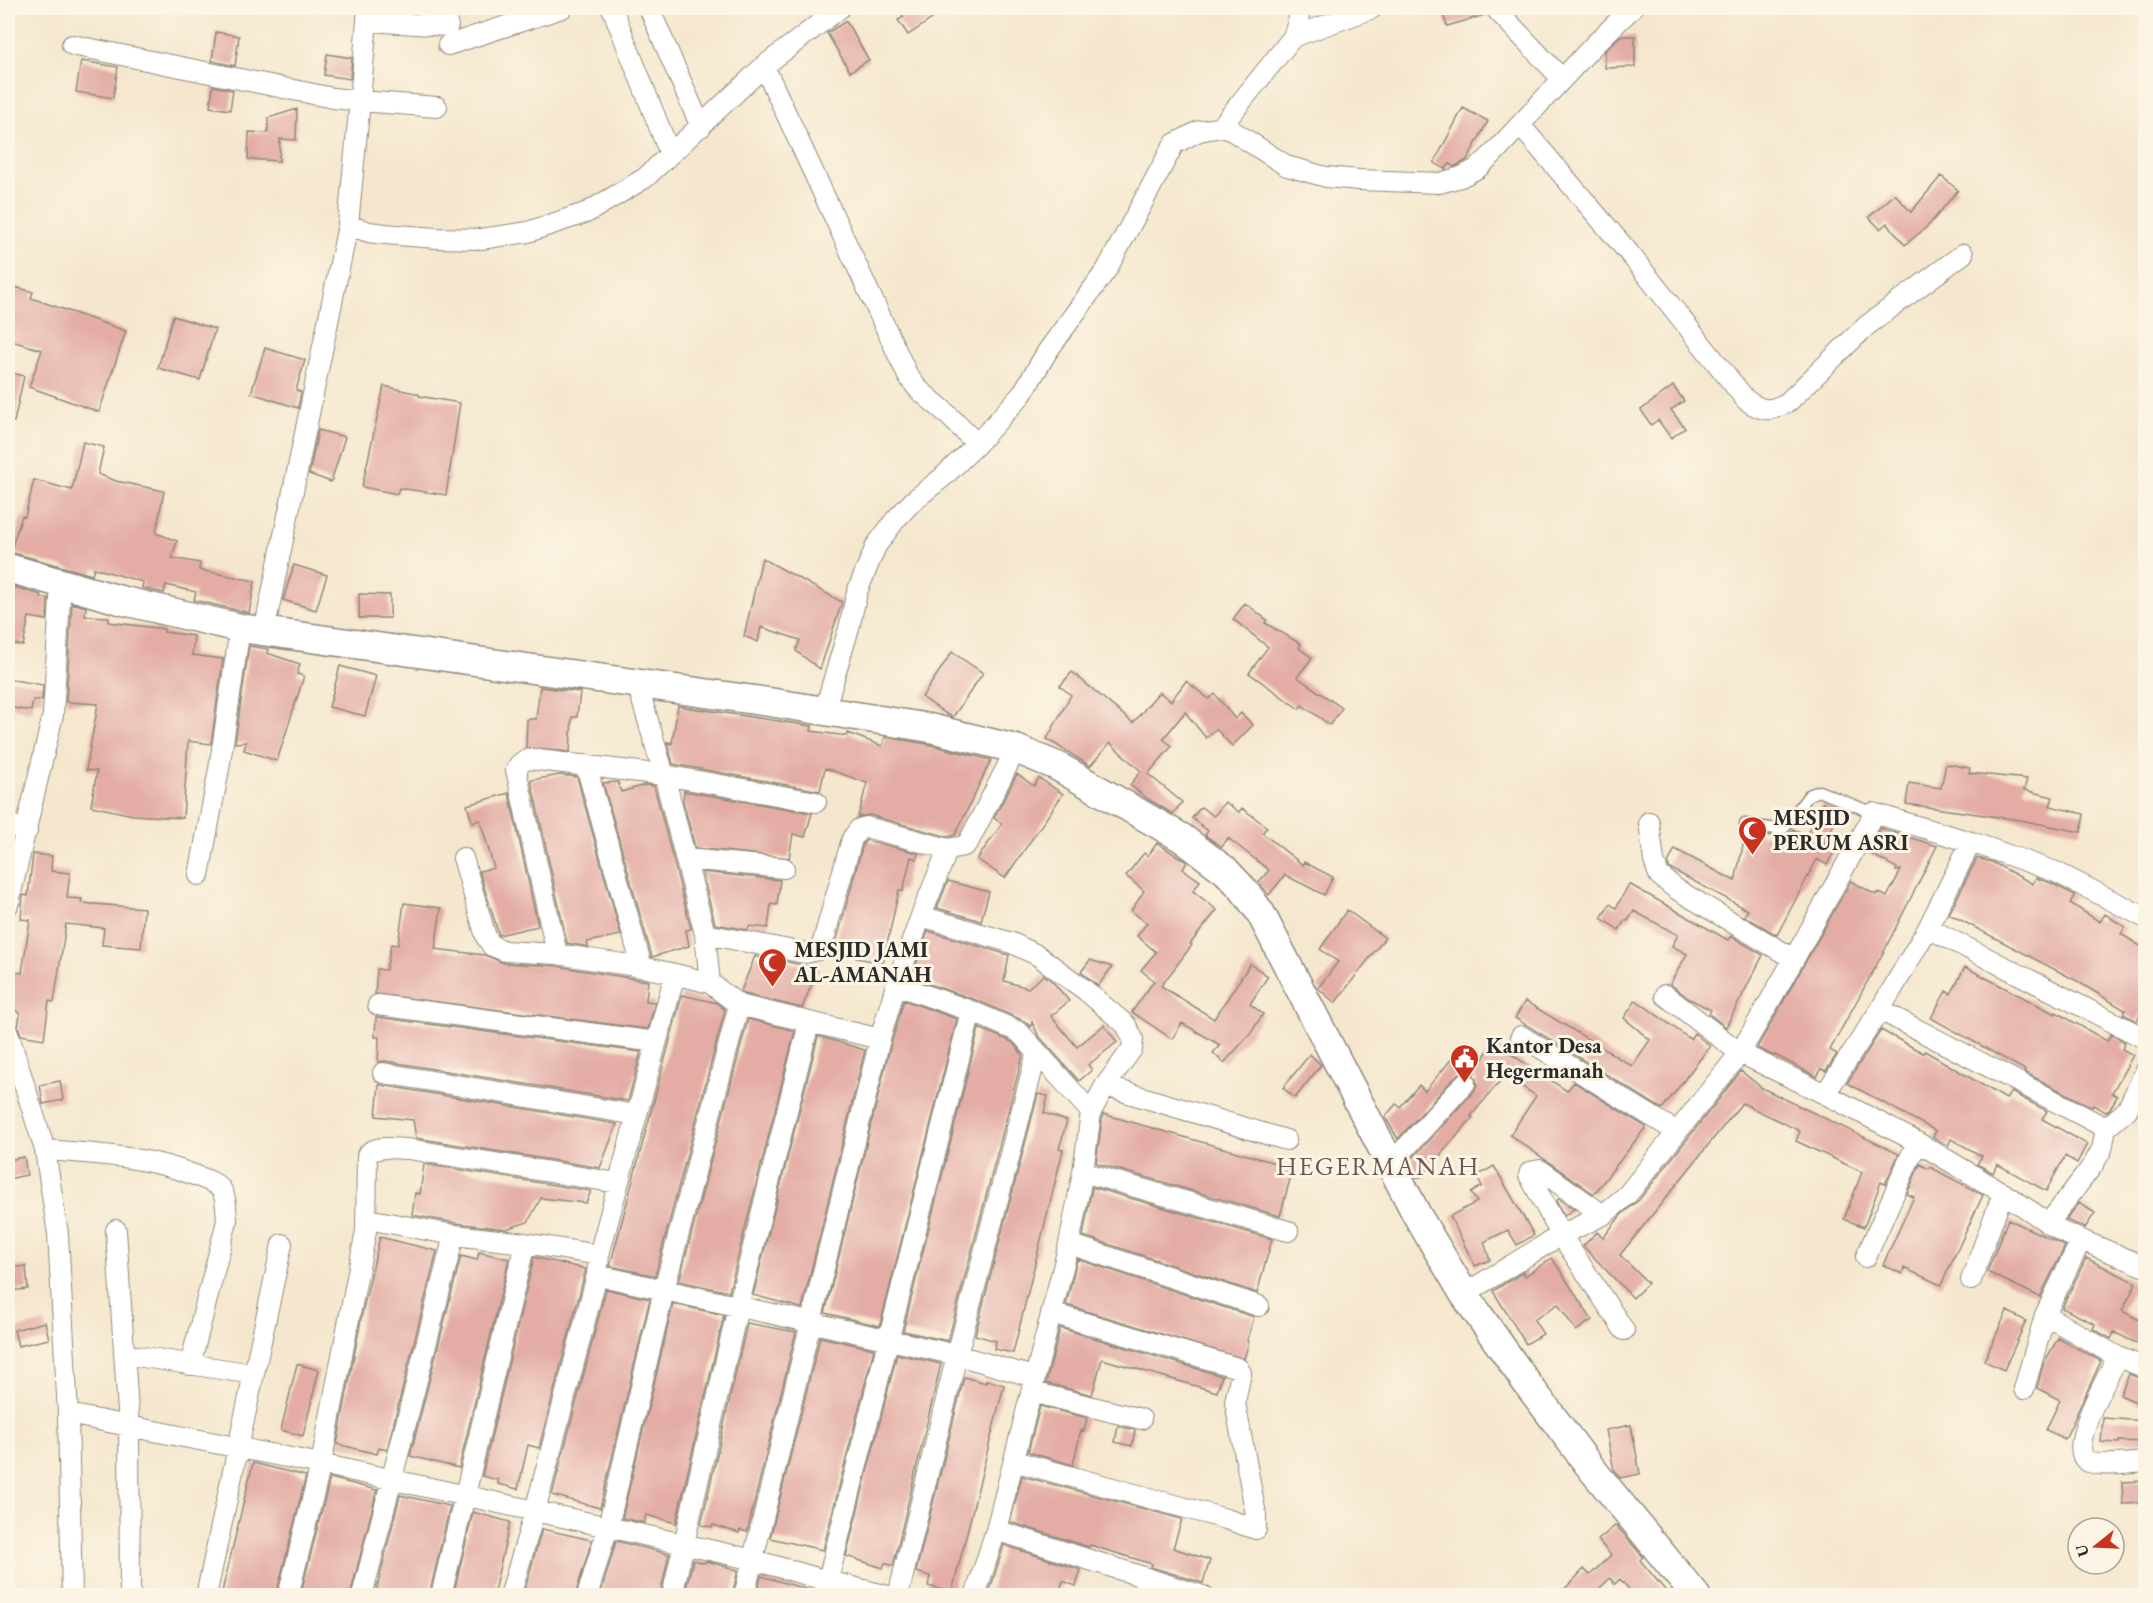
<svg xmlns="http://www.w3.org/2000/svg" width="2153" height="1603" font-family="'EB Garamond',serif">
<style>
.building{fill:#e3aca5}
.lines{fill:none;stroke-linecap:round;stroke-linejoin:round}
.lane-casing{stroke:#90897c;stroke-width:13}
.street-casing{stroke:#90897c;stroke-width:22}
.secondary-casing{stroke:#90897c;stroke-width:31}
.lane{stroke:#fff;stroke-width:10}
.street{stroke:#fff;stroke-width:20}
.secondary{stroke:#fff;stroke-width:28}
.labels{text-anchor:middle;stroke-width:6;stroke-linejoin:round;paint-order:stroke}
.poi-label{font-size:22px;font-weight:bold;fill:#2b2b2b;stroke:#fcf5e5;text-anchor:start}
.quarter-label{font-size:26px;letter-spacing:1.5px;fill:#6b5856;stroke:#fcf5e5}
</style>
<rect width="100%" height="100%" fill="#fcf5e5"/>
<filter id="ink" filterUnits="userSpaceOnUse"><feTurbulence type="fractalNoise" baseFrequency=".0167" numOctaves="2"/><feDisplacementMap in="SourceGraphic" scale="12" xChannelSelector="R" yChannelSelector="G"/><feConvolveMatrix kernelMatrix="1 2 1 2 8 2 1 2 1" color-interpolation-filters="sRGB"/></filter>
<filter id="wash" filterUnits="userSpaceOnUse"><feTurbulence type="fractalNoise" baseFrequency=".008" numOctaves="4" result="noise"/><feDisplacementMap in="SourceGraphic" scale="24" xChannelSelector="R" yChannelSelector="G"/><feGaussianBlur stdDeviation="1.35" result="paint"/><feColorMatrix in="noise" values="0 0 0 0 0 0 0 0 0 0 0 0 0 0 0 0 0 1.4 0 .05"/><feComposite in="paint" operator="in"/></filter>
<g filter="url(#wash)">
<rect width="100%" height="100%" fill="#f5e7cd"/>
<g id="blocks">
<path class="building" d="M897,8h51l-40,27 -10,-15 6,-3z
M1441,8h42l2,7 -38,11z
M846,21l23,39 -19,12 -23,-39z
M216,32l23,4 -4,30 -23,-5z
M1620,36h15v31l-30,1v-17z
M327,54l25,4 -2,21 -26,-4z
M81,61l37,6 -5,31 -37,-6z
M213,86l20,4 -3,20 -20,-3z
M1463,108l25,13 -21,39 -13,7 -4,-3 -5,5 -11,-6z
M297,109l-1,31 -16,-1 -1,22 -31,-2 1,-27 19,1v-15z
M1941,176l17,14 -29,35 -24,20 -18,-22 -7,6 -11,-12 26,-23 16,18z
M8,285l25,7 -2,6 95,33 -27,81 -70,-25 13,-37 -34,-10z
M173,316l42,13 -15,51 -42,-12z
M265,348l40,12 -9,30 5,2 -3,16 -47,-15z
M8,372l16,4 -10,46 -6,-1z
M384,386l35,8v2l41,7 -14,92 -47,-7 -2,6 -35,-7z
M1673,386l11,15 -13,9 14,18 -14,10 -13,-18 -7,5 -10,-15z
M318,430l27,7 -14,45 -22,-8z
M83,442l21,5 -6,27 18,7 48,10 -8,42 21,8 -5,17 28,5 -1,7 56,11 -6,32 -55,-13 2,-8 -30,-7 -2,8 -22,-5 1,-6 -49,-14 -2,7 -82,-23 12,-36 3,1 9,-37 38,10z
M762,558l80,44 -22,67 -24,-18 4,-11 -39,-13 -3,15 -14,-6z
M294,565l33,10 -11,35 -33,-10z
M8,585l33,10v3h7l-1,22 -18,-3 -6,29 -15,-3z
M359,594l31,1v23h-31z
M72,603l14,4 -1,9 24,1v5l55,7v3l30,4 -2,19 31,4 -12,85 -23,-3 -5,77 -50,-3 -42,-9 6,-35 -11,-1 12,-66 -32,-2z
M1245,603l22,17 -2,3 36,21 -2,4 13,10 -15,19 45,31 -12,17 -28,-20 -3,4 -50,-36 19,-26 -35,-28z
M249,646l19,3 -1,4 33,11 -3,10 7,2 -27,85 -33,-11 2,-8 -11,1z
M952,652l31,21 -30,44 -5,-2 -26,-18z
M340,666l36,10 -11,40 -36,-9z
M1072,672l61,51 26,-31 12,9 15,-20 23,18 6,-5 20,25 6,-6 12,12 -21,21 -16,-17 -10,9 -21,-26 -22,27 9,7 -24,28 34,28 -9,12 -25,-15 -18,-14 11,-14 -31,-28 -20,23 -43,-27 24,-44 -11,-9z
M8,679l35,6 -1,15h-9l-2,11 -23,-4z
M540,687l40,5 -3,25h-5l-2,35 -44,-4 1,-29h9z
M678,706l134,20 -1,5 36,5 1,-3 34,13 3,-9 42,7 64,16 -36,75 -7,2 -79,-22 -11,2 9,-34 -42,-15 -5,23 -147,-27 -6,-22 5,1z
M1946,764l24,4 -1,5 58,6 -3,11 29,7 -3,9 34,8 -3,18 -61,-12 -114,-16 3,-21 32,5z
M1017,774l17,12 5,-8 24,16 -58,84 -28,-19 25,-35 -8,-6z
M560,775l17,2 44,158 -34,7 1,5 -21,-4 -36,-163z
M618,782l3,10 24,-7 9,1 37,143 -5,1 3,16 -37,11 -49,-174z
M684,791l128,22 -7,24 -12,-3 -4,24 -94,-10 -12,-47z
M509,793l29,133 -39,9 -20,-64 15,-3 -14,-48 -8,2 -5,-17z
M1225,802l14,10 3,-4 25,19 -5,6 41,32 1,-3 29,15 -9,18 -39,-20 -16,20 -2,-2 -8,-11 10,-12 -41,-32 -6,9 -17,-12 3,-4 -16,-13 9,-11 13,9z
M1823,803l17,9 -16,32 11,6 -8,15 -10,-6 -40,76 -33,-19 4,-6 -79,-42 -1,-5 7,-14 60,32 11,-49 41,6 6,-9 13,6z
M1880,828l57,18 -54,107 -53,97 7,4 -11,17 -5,-2 -4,8 -42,-22 -1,1 -17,-8 94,-167 25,14 2,-3 9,5 14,-27 -5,1 1,-3 -30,-16z
M866,840l52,13 -1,6 -6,-2 -8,34 -4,-1 -16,73 -27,-5v-2l-22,-6 29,-106z
M1157,843l30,19 -4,7 17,12 -7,10 24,19 -27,34 2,1 -31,41 53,33 36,-55 18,12 -18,28 13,10 -12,19 -27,30 -11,-10 7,-8 -38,-22 -10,16 -40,-27 22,-31 -13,-11 15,-18 -19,-16 10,-13 -16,-12 13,-20 -18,-15 18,-23 4,3z
M33,854l19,2 -1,15 19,2 -3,25 15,1 -1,4 63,5 -3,40 -39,-3 2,-17 -38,-4 -12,78 -5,-1 -5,38 -23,-4 -3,-8 2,-13 -9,-8 2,-17 -5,-1v-17l14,2 8,-53 -9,-1 2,-24 5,1z
M1977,858l15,4 41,22 3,-6 15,5 24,12 -5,8 30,19 5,-8 20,13 -4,7 24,15v68l-5,-3 -3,7 -14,-7 2,-4 -48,-29 -128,-67z
M702,872l78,8 -3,25 -6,-1 -3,24 -19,-2 -1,4 -33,-6z
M948,881l41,11 -8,29 -44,-13z
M1629,884l99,56 3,-4 32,19 -37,72 -17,-13 2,-4 -23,-12 -18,-14 17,-30 -15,-8 6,-11 -44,-24 -6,10 -3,-1 -6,10 -18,-12 9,-14 6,4z
M404,903l37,5 -6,41h-1l51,6 19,8 52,3 92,15 -2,20 9,1 -7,27 -273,-35 2,-25 9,1 5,-26 7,1z
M1347,910l38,28 -50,65 -17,-15 20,-26 -18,-13z
M928,931l81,24 -5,26 24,7 16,-13 8,6 17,20 -18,15 26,31 27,-22 13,17 -29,23 4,5 -13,11 -41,-46 -6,-13 -1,5 -7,-6 -48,-21 -65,-22z
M755,956l17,6 2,-3 28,6 15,6 -15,37 -58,-14 -3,-3z
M1090,960l22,7 -14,19 -17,-14z
M1965,967l90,47 1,-2 51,29 4,-7 14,8 -3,7 11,6 -21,38 5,3 -7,13 -4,3 -13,-7 -1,2 -68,-35 1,-2 -94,-52 15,-27 5,3z
M682,995l35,8 8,7 -70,266 -45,-10z
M904,1000l53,19 -77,307 -55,-13 63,-258z
M1636,1000l54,39 4,-6 16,13 -48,63 -147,-91 10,-17 107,65 18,-26 -26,-22z
M376,1017l265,35 -13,49 -243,-40 -7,1 1,-25h-4z
M748,1019l47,12 -66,261 -50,-11z
M979,1028l33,14 11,13 -75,286 -45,-10z
M1881,1030l42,23 2,-2 81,48 5,-7 36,19 -5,8 45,25 -10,19 -12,-7 -19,35 -49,-27 -4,9 -16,-9 5,-8 -31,-17 -3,7 -15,-9 3,-6 -89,-48z
M818,1036l47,14 -63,258 -49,-13z
M1493,1042l74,49 7,-9 72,45 -52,67 -84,-59 26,-39 -31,-21 -34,41 2,1 -24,28 -28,32h-5l-8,-14 66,-72 3,-6 -1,-6 -3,-5 -6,-3 -10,4 -59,64 -13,-22 11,-13 4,3 19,-22 6,6 29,-35 20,17z
M1310,1054l11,11 -26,33 -12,-10z
M1741,1071l21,17 137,66 -14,30 -4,-2 -17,45 -20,-8 18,-47 -66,-31 4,-10 -58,-28 -122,152 28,28 -15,15 -50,-52 14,-14 6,6 18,-23 18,-15z
M60,1081l3,19 -20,4 -3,-19z
M379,1084l2,1 236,39 -17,44 -184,-30 -3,-18 -37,-4z
M1038,1094l10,2 -4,17 23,8 -8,28 4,1 -50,203 -19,-4 2,-8 -21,-6z
M1103,1114l190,54 -13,48 -184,-53z
M24,1157l3,18 -19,4v-19z
M424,1164l167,27 -5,12 -45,-5 -13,24 -22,7 -50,-6 -44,-8 3,-22 5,1z
M1920,1164l9,5 1,-2 53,28 -42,90 -37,-17 -2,6 -19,-9 31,-68 -7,-3z
M1494,1166l40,69 -17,10 -9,-15 -24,12 6,18 -15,6 -25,-50 27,-14 -6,-9 11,-7 -5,-10z
M1092,1187l180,52 -15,54 -174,-57z
M1559,1199l15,10 -10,7 -8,-15z
M2079,1203l16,10 -10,15 -19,-8z
M2008,1219l57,27 -25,51 -53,-25z
M380,1237l57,14 -50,199 -8,-2 -2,6 -40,-10 26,-135z
M479,1252l30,7 -50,209 -49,-12 51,-200 16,4z
M534,1257l52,12 -47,179 -11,-3 -10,44 -20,-5v-4l-16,-4z
M1552,1258l40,62 -16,11 -18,-27 -24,16 9,14 -17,10 -33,-53 30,-19 2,4z
M2086,1258l50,25 -14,28 23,12v32l-6,-3 3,-6 -28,-14 -3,7 -18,-10 2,-5 -33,-16z
M1077,1259l177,58 -7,24 2,1 -5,17 -178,-54z
M26,1266l2,23 -20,2v-23z
M606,1289l44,10 -50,209 -48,-13z
M673,1304l51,11 -47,204 -1,4 -30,-8 -2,8 -22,-5z
M2007,1311l19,10 -22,49 -20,-9z
M45,1322l4,17 -31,7 -4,-16z
M747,1323l49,9 -49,200 -7,-2 -1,3 -26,-8 -1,2 -11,-2z
M1060,1328l162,48 -5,16 -115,-33 -10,36 -46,-12z
M820,1337l54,12 -51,201 -53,-12z
M2058,1338l43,23 -36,78 -19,-9 14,-30 -23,-12 6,-23z
M897,1354l44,10 -48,202 -8,-3 -2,5 -37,-12z
M297,1364l22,6 -16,66 -22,-6z
M2129,1374l16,6v26l-25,-11z
M964,1377l22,6v-3l18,5 -52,207 -24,-6 2,-10 -14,-4z
M1040,1406l47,12 -3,13 -3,-1 -8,35 -45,-13z
M2103,1418l42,3v21l-26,-1v2l-18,-1z
M1631,1425l9,49 -20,4 -6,-8 -8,-40z
M1118,1426l17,4 -3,16 -17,-4z
M253,1463l53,13 -30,120h-55z
M1022,1476l160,43 -9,29 37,12 -7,23 -52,-16 1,-3 -62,-19 -1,2 -79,-25z
M330,1478l47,12 -27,106h-50z
M2145,1481v22l-22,1 -1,-22z
M400,1495l50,11 -21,90h-54z
M473,1512l37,10 -17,74h-40z
M1616,1525l27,32 -3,3 30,36h-35l-15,-17 -5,5 -5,-6 -18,18h-34l26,-27 6,6 21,-20 -13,-15z
M542,1529l50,11 -17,56h-52z
M616,1541l53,13 -9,42h-60z
M1004,1545l77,25 -5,16 -13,-5 -5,15h-52l-16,-6z
M693,1560l12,3 1,-2 32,9 -6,26h-48z
M761,1576l52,15 -1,5h-56z"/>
</g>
</g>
<g filter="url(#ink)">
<use href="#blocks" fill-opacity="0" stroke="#90897c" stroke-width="1.5"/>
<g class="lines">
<defs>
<path id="lane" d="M1745,824l37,6 27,-35 10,-4 54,22"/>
<path id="street" d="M368,8l-8,93 77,6
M612,8l58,146
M649,8l52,119
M1495,8l67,71
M368,21l80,5 -7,-18
M1293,37l80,-29
M72,45l261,53 27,3 -12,124 -84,407
M448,45l114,-37
M764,66l144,310 10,13 26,22 33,33 -34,33 -30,24 -17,18 -20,27 -19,46 -8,36 -25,84
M1520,125l109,128 117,147c17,12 24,12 42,2l77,-75 98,-73
M1221,127l72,-90 5,-15 2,-14
M348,225l21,7 16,2 51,4 45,1 47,-7 60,-20 57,-34 119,-112 76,-58
M977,444l45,-50 25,-42 60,-83 67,-125 25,-13 22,-4 10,3 56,36 39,11 33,3 81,3 21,-6 17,-9 16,-15 98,-106 40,-39
M637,683l27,92 41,159 5,49
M586,765l56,202
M1649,822l5,39 5,14 17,14 118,70
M8,824l19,7
M463,858l23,79 6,9 13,5 52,3 85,13 33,7
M686,859l98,9
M199,875l20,-106 21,-141
M8,905l45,-190 8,-132
M921,916l27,-67
M1928,928l218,111
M705,934l100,19 13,-3 4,-5 30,-106 7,-10 7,-2 82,22 16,-3 5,-5 47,-92
M557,954l-41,-184c3,-7 7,-9 14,-11l134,16 152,27
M896,985l75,26 48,21 72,80
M1665,995l75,58 85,41 92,48 86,51 59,39 84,35
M378,1005l278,37
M1880,1010l226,118
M8,1033l37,117 13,84 10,180 253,50 287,63 146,33 74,21 60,15
M1521,1036l156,96
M383,1073l254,42
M1105,1086l181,54
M1825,1094l55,-84 48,-82 43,-86
M45,1150c52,4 103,6 152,26 8,3 18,6 24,13 6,9 5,22 6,32l-37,144
M1390,1165l75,-82
M1083,1172l205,59
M1603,1215l-63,-45 -10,2 -1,3 32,60 63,95
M367,1219l87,16 71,8 74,12
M2048,1224l45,-59 9,-16 4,-21 21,-18 19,-40
M116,1230l13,196 1,170
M1069,1244l190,62
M1866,1257l51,-115
M597,1275l360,80 77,22
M1971,1280l32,-87
M1464,1294l97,-59 42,-20 24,-20 113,-142 54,-94 75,-136 4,-10 98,29 85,30 90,46
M2045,1315l73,42 28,11
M124,1354l129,20
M2118,1357c-8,16 -55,94 -29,105 14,5 42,1 57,0
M2024,1389l21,-74 36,-75
M1032,1392l109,27
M68,1414l4,182
M1014,1461l212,58 30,10v-14l-21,-113 6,-29 -3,-5 -187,-55
M996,1530l207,66
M206,1596l76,-352
M288,1596l33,-132 45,-233 1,-76c10,-11 27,-6 41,-6l210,34
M362,1596l92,-361
M441,1596l84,-353
M510,1596l25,-85 62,-236 2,-20 76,-281 35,9 29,22 141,34
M587,1596l21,-69 56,-237 75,-285
M672,1596l66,-289 71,-284
M744,1596l136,-557 16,-54 25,-69 91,27 25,12 48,35 41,35 7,14 -1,10 -27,37 -14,26 -8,60 -14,72 -73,286 -21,66
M824,1596l147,-585
M898,1596l59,-241 80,-303"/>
<path id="secondary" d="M8,568l112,32 120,28 529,74 161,26 86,21 41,17 125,72 44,33 17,18 17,23 157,303 47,79 62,88 65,86 105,128"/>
</defs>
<use href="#lane" class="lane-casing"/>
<use href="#street" class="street-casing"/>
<use href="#secondary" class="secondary-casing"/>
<use href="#lane" class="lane"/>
<use href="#street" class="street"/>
<use href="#secondary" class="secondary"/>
</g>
</g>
<defs>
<symbol id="mosque-pin" viewBox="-11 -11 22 30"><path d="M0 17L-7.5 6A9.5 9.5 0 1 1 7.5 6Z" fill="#c8321e" stroke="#fcf5e5"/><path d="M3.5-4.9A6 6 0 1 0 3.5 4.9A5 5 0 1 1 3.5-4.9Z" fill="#fff"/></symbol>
<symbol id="civic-pin" viewBox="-11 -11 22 30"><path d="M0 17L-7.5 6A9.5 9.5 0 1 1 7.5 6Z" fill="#c8321e" stroke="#fcf5e5"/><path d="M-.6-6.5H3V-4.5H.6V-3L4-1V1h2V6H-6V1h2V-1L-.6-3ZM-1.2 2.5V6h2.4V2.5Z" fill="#fff"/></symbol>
</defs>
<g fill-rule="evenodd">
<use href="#mosque-pin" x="1736" y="814" width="33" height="45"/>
<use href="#mosque-pin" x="756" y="946" width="33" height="45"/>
<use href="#civic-pin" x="1448" y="1042" width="33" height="45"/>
</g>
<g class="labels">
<g class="poi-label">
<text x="1773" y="825">MESJID<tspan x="1773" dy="25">PERUM ASRI</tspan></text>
<text x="794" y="957">MESJID JAMI<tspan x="794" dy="25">AL-AMANAH</tspan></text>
<text x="1486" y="1053">Kantor Desa<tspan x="1486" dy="25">Hegermanah</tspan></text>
</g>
<g class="quarter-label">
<text x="1378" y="1175">HEGERMANAH</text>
</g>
</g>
<rect width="2153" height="1603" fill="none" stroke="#fcf5e5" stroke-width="30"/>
<g transform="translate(2096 1546) rotate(252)"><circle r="28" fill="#fcf5e5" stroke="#a8a49b" stroke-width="1.5"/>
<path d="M0-4.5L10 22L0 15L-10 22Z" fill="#c8321e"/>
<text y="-9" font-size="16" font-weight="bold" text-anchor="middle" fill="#2b2b2b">U</text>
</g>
</svg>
